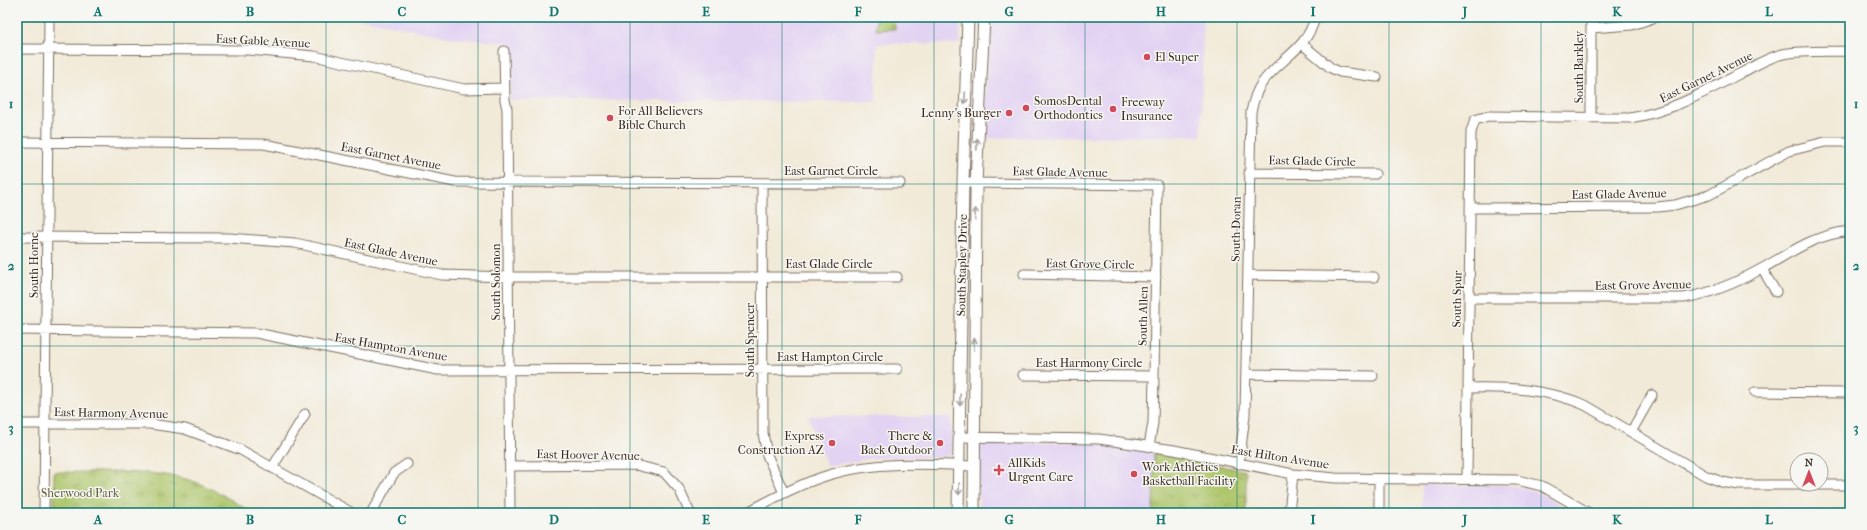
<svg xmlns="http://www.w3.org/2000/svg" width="1867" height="530" font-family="'IM FELL French Canon',serif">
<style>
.built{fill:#e3d3f3}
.park{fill:url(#park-tufts);stroke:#747845}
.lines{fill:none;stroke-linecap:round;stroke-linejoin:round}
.minor-casing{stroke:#7b6d5f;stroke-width:11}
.major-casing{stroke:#7b6d5f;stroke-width:13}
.minor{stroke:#fff;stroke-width:9}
.major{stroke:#fff;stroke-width:11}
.oneway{stroke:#a79f9a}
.grid{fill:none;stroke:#0f766e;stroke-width:1;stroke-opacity:0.55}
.poi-dot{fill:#d1495b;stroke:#f6f6f2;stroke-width:1.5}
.labels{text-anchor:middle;stroke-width:3;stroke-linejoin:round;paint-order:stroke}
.street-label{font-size:12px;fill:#3b2a1e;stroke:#f6f6f2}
.poi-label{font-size:12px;fill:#3b2a1e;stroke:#f6f6f2;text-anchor:start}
.park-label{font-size:12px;fill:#5e5935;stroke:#f6f6f2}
.neatline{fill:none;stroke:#0f766e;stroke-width:1.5}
.grid-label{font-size:13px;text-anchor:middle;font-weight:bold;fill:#0f766e}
</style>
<defs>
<pattern id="park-tufts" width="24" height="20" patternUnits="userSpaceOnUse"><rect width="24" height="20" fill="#aec66c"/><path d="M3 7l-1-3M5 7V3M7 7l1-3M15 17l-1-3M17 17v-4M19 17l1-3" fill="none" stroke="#8fa158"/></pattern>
</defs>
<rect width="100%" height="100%" fill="#f6f6f2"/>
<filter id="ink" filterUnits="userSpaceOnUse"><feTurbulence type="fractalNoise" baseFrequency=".025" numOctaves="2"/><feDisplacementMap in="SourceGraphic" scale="8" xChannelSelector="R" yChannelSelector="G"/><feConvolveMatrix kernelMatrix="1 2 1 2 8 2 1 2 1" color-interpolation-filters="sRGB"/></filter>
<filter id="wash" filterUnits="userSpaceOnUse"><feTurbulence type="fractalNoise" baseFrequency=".012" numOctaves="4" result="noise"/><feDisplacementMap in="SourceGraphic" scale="16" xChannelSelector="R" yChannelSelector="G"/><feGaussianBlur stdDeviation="0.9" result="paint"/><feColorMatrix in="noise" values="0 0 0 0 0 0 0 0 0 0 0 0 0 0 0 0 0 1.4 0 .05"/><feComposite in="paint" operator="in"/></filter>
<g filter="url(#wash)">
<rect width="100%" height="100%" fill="#f2ead8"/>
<path class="built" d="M352,17h609l-1,27h-83l-1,58 -361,-2h-6l2,-57 -59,-5z
M992,17h275l-64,2 -2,117 -219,2z
M808,416l143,1v30l-1,7 -7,3 -68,1 -48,8z
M986,442l117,1 51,10 -1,60h-174v-64l2,-3z
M1422,485h79l23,3 19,7 32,18h-153z"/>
<path class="park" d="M876,17h18l1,12 -19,1z
M1154,453l92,18v42h-93z
M54,472c40,1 89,-3 128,6 25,6 49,22 71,35h-199z"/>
</g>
<g filter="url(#ink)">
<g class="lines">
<defs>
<path id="minor" d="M1591,28l41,-3 24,-8
M1302,44l29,24 9,4 37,5
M17,49l232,1 65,6 150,33 40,-1
M504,51l1,49 2,9 3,404
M1591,118v-101
M17,142l247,2 191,38 445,1
M1249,173l126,1
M762,183l1,250 4,22 17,38
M963,183l194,2 -3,191 -1,47 -4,23
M1470,208l188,-1 17,-2 34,-10 80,-44 36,-9h25
M17,237l212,1 66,5 147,32 66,2h389
M1762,269l14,23
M1024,274l132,3
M1248,275l126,2
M1469,298h214c28,-4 55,-16 80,-30 30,-17 51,-33 87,-37
M17,330l239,3 182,37 459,-1
M1246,374l127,2
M1023,375l131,1
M1468,388c40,-1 79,1 117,17l121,71 16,6 17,3h111
M1755,392l95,1
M17,424h133l35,5 56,21 111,63
M1631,432l21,-37
M960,437l139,2 75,11 119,24 42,4 182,2 25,6 47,27
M1239,464l6,-49 6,-303c2,-10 5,-21 11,-29 17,-24 46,-34 53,-66
M510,466l125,-1 29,7 15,17 11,24
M272,468l33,-54
M1467,479l4,-347 4,-12 13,-4 142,2c40,-6 73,-25 109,-44 14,-7 29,-17 44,-20 22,-4 45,-2 67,-3
M44,513l5,-496
M371,513l23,-40 13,-9
M746,513c28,-15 55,-30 86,-39 45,-13 95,-10 142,-8
M1289,513l4,-39
M1379,513v-34"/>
<path id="major" d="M958,513l5,-330 5,-166
M974,513l2,-330 8,-166"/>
</defs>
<use href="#minor" class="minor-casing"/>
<use href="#major" class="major-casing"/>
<use href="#minor" class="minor"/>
<use href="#major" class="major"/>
</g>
<defs><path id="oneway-shaft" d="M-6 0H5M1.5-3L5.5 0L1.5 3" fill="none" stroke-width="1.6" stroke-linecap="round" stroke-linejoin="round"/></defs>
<g class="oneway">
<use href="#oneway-shaft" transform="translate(965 98) rotate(92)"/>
<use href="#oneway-shaft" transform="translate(977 144) rotate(-88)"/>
<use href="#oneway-shaft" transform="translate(975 214) rotate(-89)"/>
<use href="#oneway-shaft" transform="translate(974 344) rotate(-89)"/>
<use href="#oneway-shaft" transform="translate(960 400) rotate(91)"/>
<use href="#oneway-shaft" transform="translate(959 489) rotate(92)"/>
</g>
</g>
<path class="grid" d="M174,17v496M326,17v496M478,17v496M630,17v496M782,17v496M934,17v496M1085,17v496M1237,17v496M1389,17v496M1541,17v496M1693,17v496M17,184h1833M17,346h1833"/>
<g class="poi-dot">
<circle cx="1147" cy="57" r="4"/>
<circle cx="1026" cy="108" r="4"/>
<circle cx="1113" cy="109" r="4"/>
<circle cx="1009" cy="113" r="4"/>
<circle cx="610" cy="118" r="4"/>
<circle cx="832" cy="443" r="4"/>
<circle cx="940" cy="443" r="4"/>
<path d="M997 464h4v4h4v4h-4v4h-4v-4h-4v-4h4z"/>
<circle cx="1134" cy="474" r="4"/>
</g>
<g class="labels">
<g class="street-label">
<text transform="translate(263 41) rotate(3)" y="4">East Gable Avenue</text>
<text transform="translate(1579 67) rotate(-90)" y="4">South Barkley</text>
<text transform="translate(1706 77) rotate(-26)" y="4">East Garnet Avenue</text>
<text transform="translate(391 156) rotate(11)" y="4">East Garnet Avenue</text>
<text transform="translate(1312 161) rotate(1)" y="4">East Glade Circle</text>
<text x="831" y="175">East Garnet Circle</text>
<text transform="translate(1060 172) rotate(1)" y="4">East Glade Avenue</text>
<text transform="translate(1619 194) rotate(-1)" y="4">East Glade Avenue</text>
<text transform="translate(1236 229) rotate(-89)" y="4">South Doran</text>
<text transform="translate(391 252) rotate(12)" y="4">East Glade Avenue</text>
<text x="829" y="268">East Glade Circle</text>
<text transform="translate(1090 264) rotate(1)" y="4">East Grove Circle</text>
<text transform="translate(34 265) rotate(-90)" y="4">South Horne</text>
<text transform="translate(962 265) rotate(-89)" y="4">South Stapley Drive</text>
<text transform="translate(496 282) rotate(-90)" y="4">South Solomon</text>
<text transform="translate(1643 285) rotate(-1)" y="4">East Grove Avenue</text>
<text transform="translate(1457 299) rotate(-89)" y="4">South Spur</text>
<text transform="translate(1143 316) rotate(-89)" y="4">South Allen</text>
<text transform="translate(750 340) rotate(-90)" y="4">South Spencer</text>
<text transform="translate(391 347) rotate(10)" y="4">East Hampton Avenue</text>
<text x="830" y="361">East Hampton Circle</text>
<text x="1089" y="367">East Harmony Circle</text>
<text transform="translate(111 413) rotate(1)" y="4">East Harmony Avenue</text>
<text transform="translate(588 455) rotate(1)" y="4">East Hoover Avenue</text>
<text transform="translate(1280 457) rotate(9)" y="4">East Hilton Avenue</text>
</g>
<g class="poi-label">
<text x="1155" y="61">El Super</text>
<text x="1034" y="105">SomosDental<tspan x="1034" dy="14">Orthodontics</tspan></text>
<text x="1121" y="106">Freeway<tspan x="1121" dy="14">Insurance</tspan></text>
<text x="618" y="115">For All Believers<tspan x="618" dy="14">Bible Church</tspan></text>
<text x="1001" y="117" text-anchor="end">Lenny's Burger</text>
<text x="824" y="440" text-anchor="end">Express<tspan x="824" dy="14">Construction AZ</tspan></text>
<text x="932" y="440" text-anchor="end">There &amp;<tspan x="932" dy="14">Back Outdoor</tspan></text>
<text x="1008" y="467">AllKids<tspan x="1008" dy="14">Urgent Care</tspan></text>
<text x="1142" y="471">Work Athletics<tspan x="1142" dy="14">Basketball Facility</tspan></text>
</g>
<g class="park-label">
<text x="80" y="497">Sherwood Park</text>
</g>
</g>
<rect width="1867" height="530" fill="none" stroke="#f6f6f2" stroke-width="44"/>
<g transform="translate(1809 472)"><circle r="19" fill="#f6f6f2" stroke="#aba49d"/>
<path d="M0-3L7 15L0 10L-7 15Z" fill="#d1495b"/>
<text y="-6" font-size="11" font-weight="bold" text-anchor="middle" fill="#3b2a1e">N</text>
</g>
<rect x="22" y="22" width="1823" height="486" class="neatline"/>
<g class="grid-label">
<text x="98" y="16">A</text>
<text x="250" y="16">B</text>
<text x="402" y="16">C</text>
<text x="554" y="16">D</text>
<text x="706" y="16">E</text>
<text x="858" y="16">F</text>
<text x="1009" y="16">G</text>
<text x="1161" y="16">H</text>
<text x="1313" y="16">I</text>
<text x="1465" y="16">J</text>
<text x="1617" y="16">K</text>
<text x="1769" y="16">L</text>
<text x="11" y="108">1</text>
<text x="1856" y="108">1</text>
<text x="11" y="270">2</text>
<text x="1856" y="270">2</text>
<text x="11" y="432">3</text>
<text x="1856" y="432">3</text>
<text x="98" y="524">A</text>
<text x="250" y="524">B</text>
<text x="402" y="524">C</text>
<text x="554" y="524">D</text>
<text x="706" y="524">E</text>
<text x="858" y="524">F</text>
<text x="1009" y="524">G</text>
<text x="1161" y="524">H</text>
<text x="1313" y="524">I</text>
<text x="1465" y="524">J</text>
<text x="1617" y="524">K</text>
<text x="1769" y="524">L</text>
</g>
</svg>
